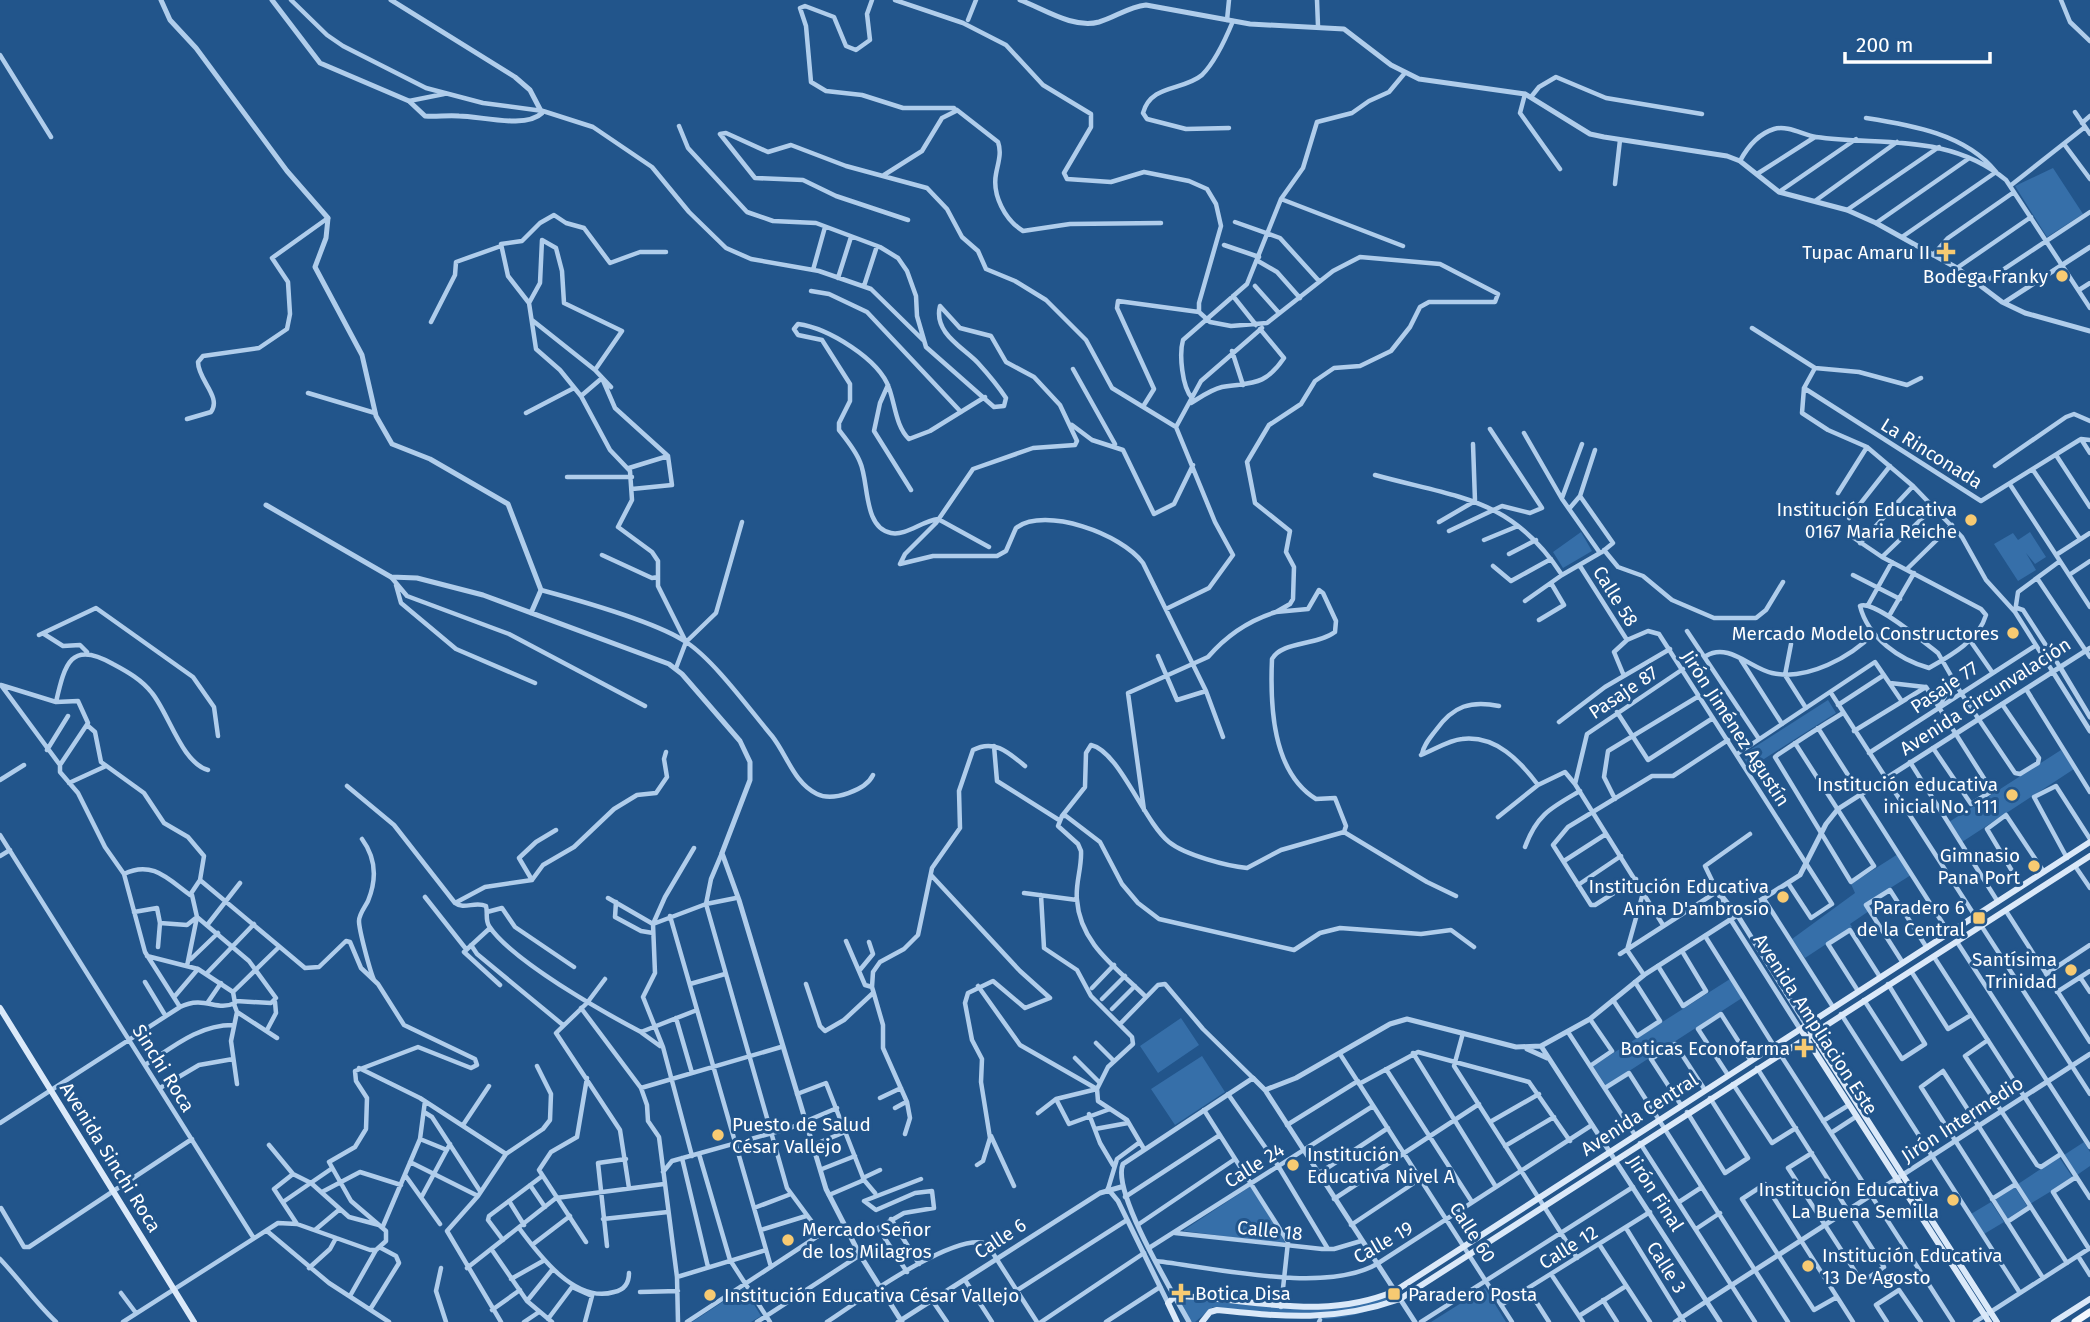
<svg xmlns="http://www.w3.org/2000/svg" width="2090" height="1322" font-family="'Fira Sans',sans-serif">
<style>
.green{fill:#366fa9}
.lines{fill:none;stroke-linecap:round;stroke-linejoin:round}
.minor{stroke:#b0cdeb;stroke-width:4.5}
.tertiary{stroke:#b0cdeb;stroke-width:5}
.secondary{stroke:#dbe9f9;stroke-width:6}
.primary{stroke:#f4f9fe;stroke-width:7}
.poi-dot{fill:#f7ca72;stroke:#22558b;stroke-width:2.5}
.labels{text-anchor:middle;stroke-width:6;stroke-linejoin:round;paint-order:stroke}
.poi-label{font-size:19px;fill:#fff;stroke:#22558b;text-anchor:end}
.street-label{font-size:19px;fill:#fff;stroke:#22558b}
</style>
<rect width="100%" height="100%" fill="#22558b"/>
<path class="green" d="M2053,168l30,46 -36,23 -32,-51z
M1581,532l11,19 -29,17 -10,-16z
M2030,532l16,25 -11,7 -9,-11 10,17 -18,11 -24,-37 19,-11 5,7z
M1828,700l8,13 -86,55 -8,-13z
M2061,750l13,19 -112,73 -13,-20z
M1898,854l13,21 -46,29 4,7 -19,13 2,3 -47,31 -13,-19 63,-46 -4,-9z
M1730,979l12,19 -136,88 -13,-20z
M1181,1018l18,27 -41,28 -18,-27z
M1202,1056l23,36 -50,33 -24,-36z
M2084,1142l6,10v14l-13,9 -13,-20z
M2059,1157l14,21 -43,26 -12,-20z
M1251,1186l35,58 -102,-13v-1z
M2015,1187l12,19 -20,13 -12,-19z
M1991,1202l13,20 -20,12 -13,-20z
M744,1288l17,28 -10,6h-59z
M1485,1288l21,34h-75z
M1390,1295l4,5c-22,11 -42,17 -67,19l-114,-12 -18,15h-4l-12,-23c72,3 143,23 211,-4z"/>
<g class="lines">
<path class="minor" d="M291,0l36,35 16,11 83,42 57,15 60,8 50,16 59,40 37,45 37,36 25,11 68,12 52,18 52,51
M872,0l-5,14 3,26 -14,10 -10,-4 -12,-29 -29,-11 -5,2 6,18 5,56 15,9 36,4 41,13h51l2,3 -14,7 -20,33 -38,24
M895,0l68,23 43,22 37,40 48,29v13l-27,46 3,6 44,3 33,-10 45,9 18,8 9,15 5,22 -22,77v9l11,10 21,4 36,-3 66,-52 27,-14 80,7 58,30 -3,8h-66l-9,5 -10,20 -19,24 -31,15 -26,2 -19,13 -14,23 -32,21 -22,37 8,41 35,28 -4,21 8,15 -1,32 -3,5 -14,8 32,-3 11,-19 4,3 13,28 -1,11c-19,14 -53,9 -63,27 -2,46 0,113 44,140l19,-1 11,28 -2,6 83,50 29,14
M1317,0l1,26
M2061,0l9,22 20,19
M968,20l8,-20
M1227,20l2,-20
M0,55l51,82
M1525,94l-5,19 40,56
M1531,97l8,-10 17,-10 50,21 96,16
M409,101l35,-7
M957,110l41,32c4,11 0,21 -2,32 -4,21 9,46 27,57l47,-7 91,-1
M2075,112l15,22
M1866,118c45,7 100,16 130,54l-94,65
M2082,123l8,-7
M679,126l9,22 59,64 26,9 43,2 64,24 18,11 9,13 9,25 1,20 9,31 68,60 10,-1 2,-8c-8,-12 -18,-24 -28,-35 -14,-15 -45,-30 -38,-57l20,22 31,8 15,26 28,15 26,28 17,36 -2,4 -42,3 -60,21 -37,54 -31,31 -5,10 33,-8h64l9,-5 10,-23c29,-22 106,6 127,35l63,128 17,46
M1229,128l-43,1 -39,-10 -4,-6c8,-29 40,-22 59,-38 13,-13 24,-37 31,-54
M2064,144l26,35
M1740,161c8,-15 18,-27 34,-32 14,-4 29,6 42,8 67,9 133,-4 190,43l84,128
M1757,174l58,-37
M1615,184l5,-44
M2010,186l75,-59
M1779,192l77,-53
M1281,199l122,47
M1815,201l82,-59
M1847,210l92,-63
M908,220l-72,-24 -33,-16 -48,-2 -35,-44 6,-1 42,19 23,-7 55,21 81,22 20,21 15,28 16,14 8,18 29,12 31,19 40,40 26,48 64,39 39,95 18,33 -24,33 -43,21
M1235,222l45,16 39,43
M1876,223l92,-64
M1224,245l35,12
M666,252h-26l-30,11 -26,-35 -18,-5 -12,-8 -14,8 -18,18 -21,3 7,32 21,27 7,46 24,21 21,26 29,54 20,21 2,29 -14,27 34,25 6,9v25l28,56 -10,26
M1933,255l15,-17 66,-46
M1258,261l19,11 23,26
M1957,268l74,-51
M813,270l12,-43
M838,278l13,-41
M1980,285l110,-73
M864,286l13,-40
M1255,286l24,27
M2079,290l11,-7
M811,291l18,3 38,18 94,100
M1233,296l23,29
M529,303l11,-20 2,-43 14,8 6,23 2,32 58,28 -27,39
M532,320l63,50 16,17
M431,322l24,-47 1,-13 45,-16
M1752,328l63,40 44,4 48,13 14,-7
M1232,351l11,34
M1815,368l-11,20 -2,25 26,17 39,17 46,39 49,51 24,43 29,32
M1073,369l42,75
M888,385l-8,18 -6,28 37,59
M1804,388l177,113 100,-62
M308,393l67,20
M581,396l21,-18 13,30 53,48 4,29 -40,4
M985,397l-55,34 -21,8c-13,-12 -14,-35 -20,-51 -10,-29 -61,-60 -91,-64l-4,5 4,6 24,5 28,44v17l-11,22v7c7,9 17,21 21,32 9,19 3,66 31,71 15,3 31,-12 47,-14l51,28
M1192,398c-10,-11 -13,-44 -9,-58l64,-56 34,-85 22,-31 14,-46 35,-9 17,-12 20,-9 15,-18
M1191,403c10,-6 19,-13 31,-16 30,-5 42,0 62,-29l-24,-29
M1144,405l10,-16 -37,-81 1,-7 81,11
M526,413l48,-25
M187,419l24,-7c11,-15 -13,-32 -13,-50l5,-6 56,-8 28,-19 3,-15 -2,-32 -16,-24 56,-40
M1072,425l20,15 31,10 31,64 20,-10 19,-39
M1176,427l25,-46 61,-53
M2081,439l9,14
M2081,439l9,1
M2056,455l34,52
M1995,466l71,-49 8,-3 16,7
M629,468l39,-12
M2033,470l47,69
M1375,475c83,23 136,22 187,100l38,-22 -38,-54 -38,-66
M567,477h65
M2011,486l79,121
M1838,493l29,-46
M1580,496l33,47 -11,9
M1562,498l20,-54
M1569,509l11,-13 15,-46
M1849,518l41,-52
M1439,522l36,-21 -2,-57
M1449,531l53,-25 28,7 12,-5 -52,-79
M1851,536l31,21 99,52 5,6c-7,25 -36,41 -57,53 -29,-8 -61,-30 -69,-62 13,-7 65,37 78,47l23,40 54,80 5,1 18,-11 1,-5 -37,-54
M1484,540l34,-14
M1860,543l53,-57
M1604,550l14,17 25,9 29,24 42,18h42l10,-8 17,-28
M1509,554l27,-14
M602,555l50,23 6,-1
M2056,555l34,-22
M1882,557l52,-50
M1493,566l18,15 40,-22
M1580,566l47,74
M1907,569l45,-44
M1853,575l47,24
M2069,575l21,-14
M391,577l16,19 102,38 136,72
M2037,578l53,79
M396,585l5,18 55,46 79,34
M541,590c37,10 115,32 145,52 28,18 64,68 86,94 15,19 22,47 45,58 16,8 49,-4 56,-19
M1525,601l37,-26
M1868,605l24,-43
M2017,608l6,2 37,57
M1889,616l25,-43
M1539,620l25,-15 -13,-22
M1687,631l72,108
M44,634l19,12 17,-1 7,7
M39,635l57,-27 97,69 21,30 4,29
M1969,639l23,33
M686,642l30,-29 26,-91
M1791,644l-6,31 21,33
M1158,656l19,44 29,-9
M1706,656c22,-14 44,12 66,17 35,8 79,-16 102,-40
M1741,660l41,64
M2053,672l-38,-60 3,-20 42,-31
M1624,676l-10,-24 13,-12 21,-9 11,3 173,270 -21,14 -23,-35
M1890,683l35,4
M1926,687l66,104 -21,13 -38,-56
M2026,689l64,103
M1831,693l259,401
M56,702l-55,-17 59,80
M1838,705l46,-30
M1939,706l15,-25
M1617,712l31,48 65,-42
M1559,722l46,-35 65,-38
M87,725l8,7 6,30 43,31 20,30 24,14 16,19 -4,24 -10,15c-22,-16 -38,-35 -66,-21
M1818,728l131,205
M1854,731l72,-44
M1795,743l79,123 -23,16 -76,-125 1,-1c22,-15 44,-29 67,-43
M994,746l3,35 62,39
M47,750l21,-34
M1869,753l166,-107
M1422,754c2,-10 8,-16 14,-24 17,-24 35,-30 63,-24
M1737,754l138,-92 26,38
M1421,755c13,-5 28,-15 41,-16 34,-4 58,22 76,46
M1910,762l88,140
M0,780l24,-15
M69,783l37,-17
M1575,784l12,-50 96,-65
M347,786l47,39 61,78c9,7 20,-2 31,3 2,7 -1,13 3,20 23,35 114,86 152,106l56,-22
M1615,799l-11,-22 4,-26 91,-55
M1144,810l-16,-117 80,-36c18,-21 42,-37 68,-45
M1062,816l23,-29 1,-34 5,-8c28,6 53,77 78,97 16,13 58,24 78,26l34,-18 63,-18
M1498,817l40,-32 27,-13 10,12 88,141
M0,835l253,402
M362,839c14,19 15,40 6,62 -3,6 -9,13 -9,20 0,9 11,50 15,59
M1525,847c12,-33 26,-39 55,-56
M722,853l-11,26 -5,25 81,284 34,46
M0,856l10,-6
M2067,858l-33,-61 22,-11 34,53
M1564,861l42,-27
M2075,866l15,22
M931,875l89,96 30,27 -25,10 -32,-27 -25,12 -3,10 7,37 10,19 -1,23 9,56 -7,23 -6,4
M1636,879l-41,26h-4l-38,-60 15,-18 84,-51h21l55,-36
M532,880l-13,-22 17,-16 20,-12
M1578,885l43,-29
M2021,886l-34,-57 19,-14 38,57
M1718,891l20,25
M1024,893l53,7
M1643,893l-16,57 17,25
M425,897l41,52
M608,898l45,26 53,-20 30,-6
M1764,899l69,108
M616,902l-1,15 26,14 12,2
M455,903l30,-16 47,-7 11,-15 31,-18 40,-38 23,-14 19,-2 11,-16 -3,-18 2,-7
M2006,911l84,131
M134,912l23,-4 3,15 27,2 10,-8 52,44 27,37 -5,5 -35,-2
M487,912l15,-4 13,19 59,40
M670,916l101,351
M1731,920l-26,-54 45,-32
M208,924l32,-41
M490,928l-26,24 36,33
M1705,936l69,110
M846,941l19,44 7,2
M1957,942l133,205
M471,945l6,9 86,71
M158,947l2,-24
M1620,954l98,-63
M1934,957l156,241
M191,959l27,-26
M1903,963l-37,-58 24,-15 37,58
M187,966l10,-49 -5,-22
M1658,966l25,40 23,-15 -24,-40
M859,971l14,-17 -4,-12
M1911,971l37,58 23,-14
M207,973l47,-49
M2046,974l44,-29
M2080,977l10,15
M605,979l-18,24 -31,30 64,97 9,58
M145,982l20,33
M690,984l35,-10
M806,984l14,42 5,5 19,-11 29,-27
M978,986l42,59 77,44 1,12 29,19 17,29
M1092,988l22,-23
M1858,991l-30,-47 22,-14 30,47
M233,992l46,-45
M2057,992l33,-21
M175,996l23,-27
M1146,997c-29,-29 -66,-53 -69,-97 -2,-16 5,-32 4,-49l-3,-7 -20,-18 4,-10h4l34,26 22,42 16,19 21,16 135,31 26,-17 20,-5 81,6 30,-4 23,17
M1102,999l23,-23
M1613,1000l24,36 23,-15 -25,-39
M1864,1000l38,59 23,-15 -37,-60
M208,1002l13,-19
M234,1004l3,8 -6,29 6,43
M180,1007l-35,-55 -21,-78 -19,-27 -27,-54 -18,-21v-7l28,-42 -10,-22 -22,1c9,-39 15,-62 57,-38 15,8 29,16 39,29 17,21 30,70 56,77
M581,1008l60,80 6,17 1,16 11,16 18,140 1,45
M1112,1009l23,-23
M237,1012l40,26
M1841,1014l179,279
M676,1018l16,55
M1120,1024l38,-39 7,-1 38,45 50,49
M267,1030l9,-17 -1,-11
M1568,1032l67,103
M642,1033l18,13
M1463,1033l-9,33 123,192
M1988,1040l-23,16 72,109 4,2 20,-13
M1096,1043l18,18
M1413,1053l83,134
M1340,1054l172,268
M1780,1054l173,268
M1075,1058l24,24
M145,1065c28,-18 53,-40 88,-40
M1590,1066l22,-15 -22,-32
M359,1068l61,30 86,56
M1757,1068l127,199 -22,15 -74,-114 24,-15
M1386,1069l86,133
M1728,1075l-30,-46 23,-15 30,47
M1359,1084l59,-32 111,30 41,59
M1733,1084l39,59 24,-15
M160,1088l39,-23 34,-6
M641,1088l140,-41
M1605,1088l24,-15 159,249
M797,1094l29,-11 38,97 11,13
M1228,1094l49,70 51,85
M880,1098l21,-10
M1056,1099l13,25 41,-15
M1681,1105l-30,-46 24,-15 30,46
M895,1108l11,-6
M1204,1110l84,132 -7,65
M424,1112l8,5 48,74
M1687,1112l38,61 23,-15 -38,-60
M1038,1113l18,-14 41,-10 11,-22 25,-23 -1,-7 -41,-41 -14,-26 -33,-22 -3,-53
M1089,1114l11,29 13,22
M1823,1121l26,-16
M1490,1122l49,-28
M0,1123l180,-116c25,-12 36,5 55,-4l-2,-11 -35,-23 -51,-13
M463,1125l26,-39
M1287,1125l71,-44
M1095,1129l33,-6
M1831,1133l26,-17
M905,1134l5,-16 -3,-16 -24,-54v-23l-11,-38 1,-15 7,-10 24,-13 14,-14 14,-67 28,-40 -1,-37 14,-41c21,-11 35,2 52,16
M991,1136l23,50
M420,1139l27,11
M1640,1143l115,179
M269,1145l24,29 18,9 38,34 30,8
M813,1145l32,-13
M1505,1146l49,-29
M699,1154l31,106 40,62
M692,1156l-29,-109 -20,-50 12,-24 -2,-49 12,-27 29,-49
M682,1158l26,109
M410,1162l68,34
M822,1169l33,-13
M663,1172l9,-11 118,-33 47,-20
M293,1174l-19,15 23,35
M1318,1174l70,-46
M405,1175l35,49
M2076,1177l-23,15 36,57
M863,1178l17,-8
M530,1185l15,22
M1108,1189l9,-30 23,-17
M322,1192l38,-20 41,13
M829,1195l35,-15
M422,1196l28,-52
M1125,1197l95,-62
M1334,1199l145,-95
M1992,1199l24,-15
M509,1201l15,24
M283,1202l48,-33
M1679,1202l23,-15
M1,1208l23,39h5l163,-108
M754,1208l37,-14
M603,1219l65,-7
M891,1219l28,45
M2007,1222l23,-15
M1139,1224l96,-65
M1351,1225l69,-46
M383,1226l37,-87 5,-38
M519,1228c20,27 56,76 95,64 10,-2 15,-9 15,-19
M1626,1228l58,94
M1696,1229l24,-16
M315,1230l25,-21
M761,1230l45,-14
M267,1231l62,52 60,39
M1175,1233l147,16h12l27,-8
M503,1240l-15,-20 1,-4 52,-39
M586,1242l-47,-72 12,-18 26,-15 10,-59
M1599,1244l51,78
M532,1245l38,-29
M607,1246l-9,-83 28,-4
M1149,1248l224,-142
M492,1250l35,51 25,21
M2078,1256l12,19
M0,1259c20,21 35,43 56,63
M1156,1261c60,7 169,33 221,3l215,-139
M309,1268l21,-19 6,-11
M441,1268l-5,23 10,31
M467,1268l89,-70 108,-14
M907,1272l-29,-44 26,-15 30,-5 -2,-17 -17,2 -39,17 -12,-9 57,-22
M1551,1274l32,48
M677,1277l89,-27
M2043,1278l-122,-191 22,-16 124,192
M511,1279l32,-18
M965,1280l27,42
M1528,1289l21,33
M1016,1291l111,-71
M640,1292l38,-1
M121,1293l15,20
M350,1296l26,-46
M1837,1297l-23,13 -72,-111 23,-15 88,138
M932,1300l15,22
M1603,1300l14,22
M527,1301l25,-31
M1501,1305l149,-93
M371,1308l28,-45 -3,-7 -15,-8
M492,1310l28,-20
M1579,1316l47,-30
M548,1319l24,-32 20,9 -7,26
M123,1322l155,-99 19,1 73,26h6l10,-9v-10l-35,-30 -22,-39 26,-15 11,-18 1,-31 -11,-17 -1,-10 63,-24 53,21 6,-3 -2,-6 -71,-34 -26,-41 -17,-16 -11,-26 -4,-1 -27,26 -14,1 -105,-88
M501,1322l-54,-91 31,-35 28,-42 37,-25 7,-9 1,-26 -14,-28
M524,1322l15,-10
M687,1322l134,-88 22,-10
M757,1322l103,-67
M827,1322c29,-19 129,-92 160,-78l50,78
M1041,1322l103,-69
M1106,1322l54,-35
M1319,1322l1,-2
M1421,1322l212,-135
M1675,1322l32,-21
M1887,1322l-11,-17 23,-15 22,32
M1975,1322l115,-74"/>
<path class="tertiary" d="M161,0l9,20 26,28 91,123 41,47 -2,20 -11,29 47,88 14,61 16,28 38,15 78,45 33,86 -10,23
M272,0l48,63 89,38 16,15c11,1 22,-1 34,0 21,0 67,13 83,-3l-12,-23 -15,-13 -124,-77
M1020,0c24,9 53,29 79,22 17,-5 29,-15 47,-17l104,19 94,5 47,36 28,14 106,15 65,40 14,3 123,19 13,5 39,31 68,18 29,13 81,45 45,34 23,11 65,18
M2005,302l85,-55
M266,505l125,72 26,1 66,17 186,69 13,10 58,67 10,21v18l-28,73 17,47 87,289 34,66 42,67
M2060,667l30,50
M2053,672l37,59
M1738,916l68,109
M1731,920l69,109
M1541,1046l179,276
M1527,1049l20,9
M1265,1090l31,-12 94,-54 17,-5 109,28 25,-1 49,-27 54,-44 156,-100 26,-51 12,-15 252,-161
M1108,1189l10,12 50,102
M1707,1301l383,-247
M898,1322l202,-129 21,-6
M1189,1322c-16,-29 -78,-131 -66,-158l130,-86 12,12 150,232"/>
<path class="secondary" d="M0,1008l194,314
M1809,1029l188,293
M1803,1033l186,289
M1177,1322l-9,-19 7,-7c78,2 146,26 220,-5l695,-449
M1202,1322l8,-10 7,-2c69,7 118,12 183,-11l690,-443
M2054,1322l36,-23"/>
<path class="primary" d="M2075,1322l15,-10"/>
</g>
<g class="poi-dot">
<path d="M1942.5 241.5h7v7h7v7h-7v7h-7v-7h-7v-7h7z"/>
<circle cx="2062" cy="276" r="7"/>
<circle cx="1971" cy="520" r="7"/>
<circle cx="2013" cy="633" r="7"/>
<circle cx="2012" cy="795" r="7"/>
<circle cx="2034" cy="866" r="7"/>
<circle cx="1783" cy="897" r="7"/>
<rect x="1972" y="911" width="14" height="14" rx="3.5"/>
<circle cx="2071" cy="970" r="7"/>
<path d="M1800.5 1037.5h7v7h7v7h-7v7h-7v-7h-7v-7h7z"/>
<circle cx="718" cy="1135" r="7"/>
<circle cx="1293" cy="1165" r="7"/>
<circle cx="1953" cy="1200" r="7"/>
<circle cx="788" cy="1240" r="7"/>
<circle cx="1808" cy="1266" r="7"/>
<path d="M1177.5 1282.5h7v7h7v7h-7v7h-7v-7h-7v-7h7z"/>
<rect x="1387" y="1287" width="14" height="14" rx="3.5"/>
<circle cx="710" cy="1295" r="7"/>
</g>
<g class="labels">
<g class="poi-label">
<text x="1930" y="259">Tupac Amaru II</text>
<text x="2048" y="283">Bodega Franky</text>
<text x="1957" y="516">Institución Educativa<tspan x="1957" dy="22">0167 Maria Reiche</tspan></text>
<text x="1999" y="640">Mercado Modelo Constructores</text>
<text x="1998" y="791">Institución educativa<tspan x="1998" dy="22">inicial No. 111</tspan></text>
<text x="2020" y="862">Gimnasio<tspan x="2020" dy="22">Pana Port</tspan></text>
<text x="1769" y="893">Institución Educativa<tspan x="1769" dy="22">Anna D'ambrosio</tspan></text>
<text x="1965" y="914">Paradero 6<tspan x="1965" dy="22">de la Central</tspan></text>
<text x="2057" y="966">Santísima<tspan x="2057" dy="22">Trinidad</tspan></text>
<text x="1790" y="1055">Boticas Econofarma</text>
<text x="732" y="1131" text-anchor="start">Puesto de Salud<tspan x="732" dy="22">César Vallejo</tspan></text>
<text x="1307" y="1161" text-anchor="start">Institución<tspan x="1307" dy="22">Educativa Nivel A</tspan></text>
<text x="1939" y="1196">Institución Educativa<tspan x="1939" dy="22">La Buena Semilla</tspan></text>
<text x="802" y="1236" text-anchor="start">Mercado Señor<tspan x="802" dy="22">de los Milagros</tspan></text>
<text x="1822" y="1262" text-anchor="start">Institución Educativa<tspan x="1822" dy="22">13 De Agosto</tspan></text>
<text x="1195" y="1300" text-anchor="start">Botica Disa</text>
<text x="1408" y="1301" text-anchor="start">Paradero Posta</text>
<text x="724" y="1302" text-anchor="start">Institución Educativa César Vallejo</text>
</g>
<g class="street-label">
<text transform="translate(1932 453) rotate(32)" y="7">La Rinconada</text>
<text transform="translate(1616 596) rotate(58)" y="7">Calle 58</text>
<text transform="translate(1944 687) rotate(-34)" y="7">Pasaje 77</text>
<text transform="translate(1623 692) rotate(-34)" y="7">Pasaje 87</text>
<text transform="translate(1985 696) rotate(-33)" y="7">Avenida Circunvalación</text>
<text transform="translate(1736 728) rotate(57)" y="7">Jirón Jiménez Agustín</text>
<text transform="translate(1816 1024) rotate(57)" y="7">Avenida Ampliacion Este</text>
<text transform="translate(164 1068) rotate(58)" y="7">Sinchi Roca</text>
<text transform="translate(1639 1114) rotate(-33)" y="7">Avenida Central</text>
<text transform="translate(1962 1119) rotate(-33)" y="7">Jirón Intermedio</text>
<text transform="translate(111 1157) rotate(58)" y="7">Avenida Sinchi Roca</text>
<text transform="translate(1254 1165) rotate(-32)" y="7">Calle 24</text>
<text transform="translate(1656 1193) rotate(57)" y="7">Jirón Final</text>
<text transform="translate(1270 1230) rotate(6)" y="7">Calle 18</text>
<text transform="translate(1473 1232) rotate(57)" y="7">Calle 60</text>
<text transform="translate(1000 1238) rotate(-33)" y="7">Calle 6</text>
<text transform="translate(1383 1242) rotate(-30)" y="7">Calle 19</text>
<text transform="translate(1568 1247) rotate(-32)" y="7">Calle 12</text>
<text transform="translate(1667 1267) rotate(58)" y="7">Calle 3</text>
</g>
</g>
<path d="M1845 52v10h145v-10" fill="none" stroke="#ffffff" stroke-width="3.5"/>
<text x="1856" y="52" font-size="21" fill="#ffffff" stroke="#22558b" stroke-width="5" paint-order="stroke">200 m</text>
</svg>
